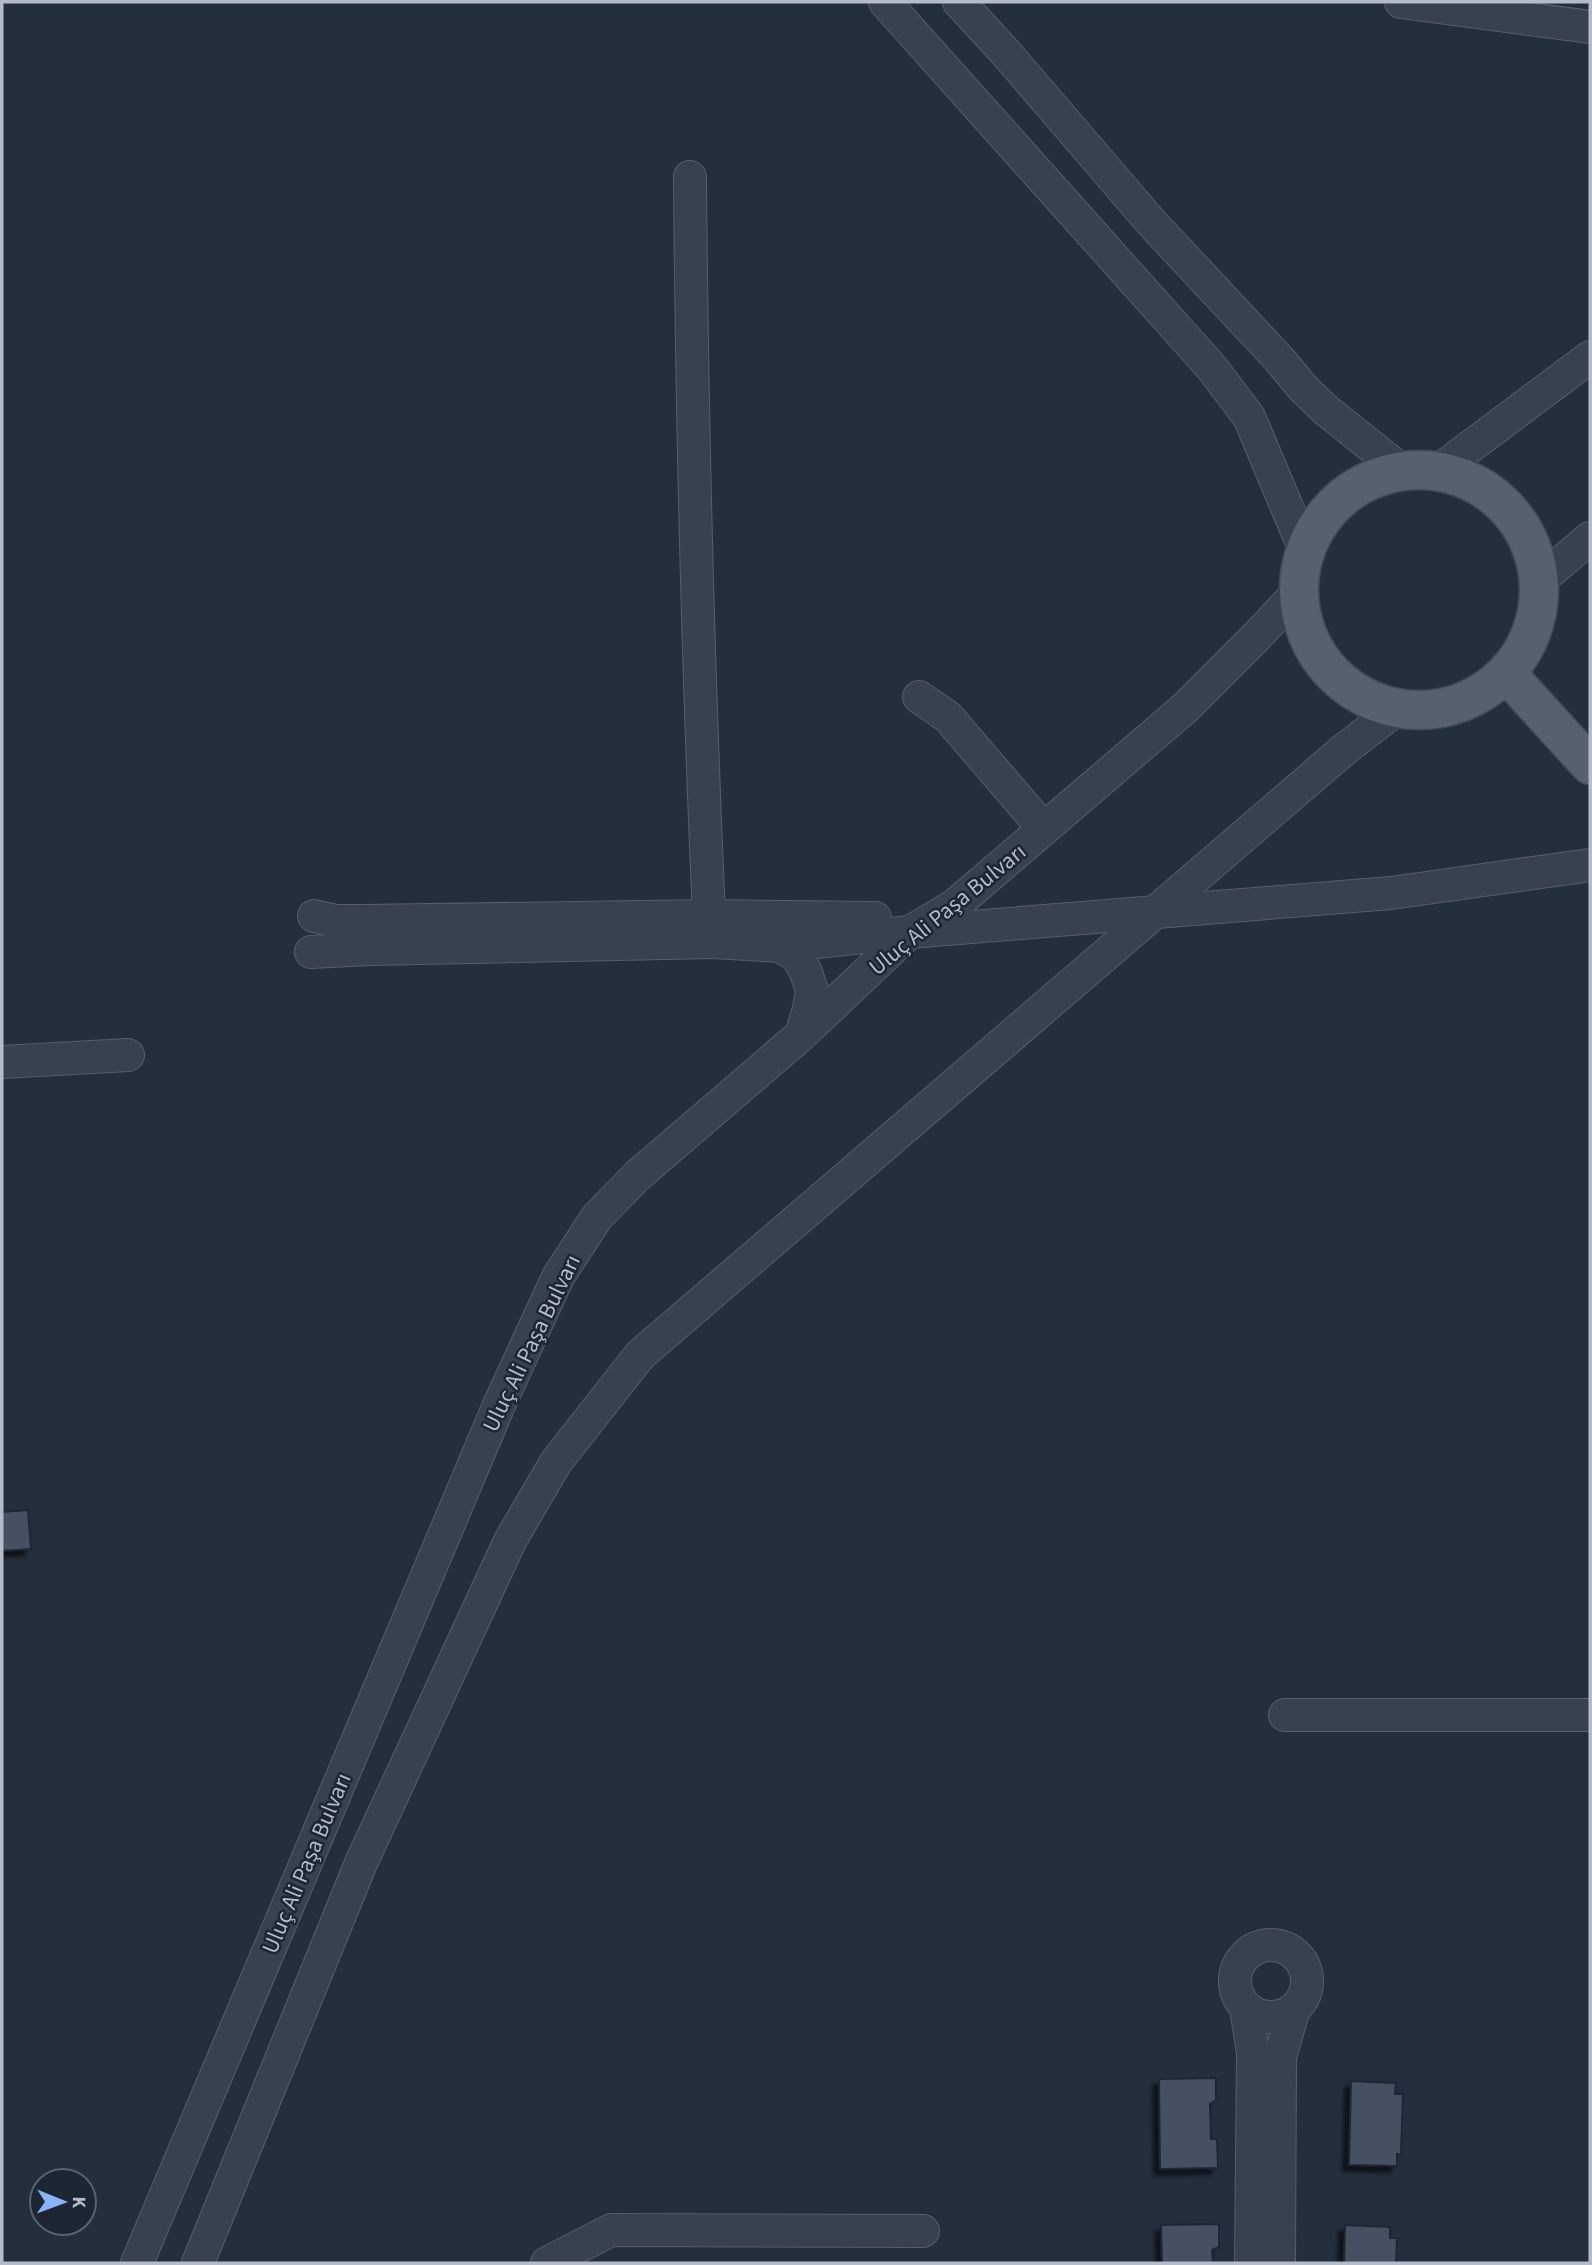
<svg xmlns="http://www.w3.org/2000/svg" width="1592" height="2265" font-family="'Source Sans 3',sans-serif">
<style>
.building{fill:#455162;stroke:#1f2835;stroke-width:2;filter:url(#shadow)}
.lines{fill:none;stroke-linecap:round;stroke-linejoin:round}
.minor-casing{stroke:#565f6c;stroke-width:34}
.major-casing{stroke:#414a57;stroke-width:41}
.minor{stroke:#38414e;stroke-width:32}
.major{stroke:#56606e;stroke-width:38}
.labels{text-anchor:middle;stroke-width:5;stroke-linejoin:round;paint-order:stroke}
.street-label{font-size:23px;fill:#b4bcc9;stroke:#1d2633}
</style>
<defs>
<filter id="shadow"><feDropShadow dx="-6" dy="6" stdDeviation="2" flood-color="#0009"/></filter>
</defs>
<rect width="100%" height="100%" fill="#242f3e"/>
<path class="building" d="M28,1510l3,39 -29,2v-39z
M1216,2078v22l-6,4 1,35h6l1,29 -58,1 -1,-90z
M1351,2081l45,2 -1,11h8l-2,60h-4v12l-48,-1z
M1219,2224v23l-7,3 1,13h-51l-1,-38z
M1345,2225l45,2v11h7l-1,25h-52z"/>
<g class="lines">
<defs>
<path id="minor" d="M885,2l327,366 37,49 56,133
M959,2l47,51 145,169 127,136 26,31 23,22 74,59
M1401,2l189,25
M690,177c2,247 8,493 19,739l4,26
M1439,470l151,-113
M1539,581l51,-43
M919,697l29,20 96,112
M314,916l22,5h27l346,-5 166,2
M779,946l131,-14 481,-39 199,-28
M311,952l58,-3 344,-7 66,4 17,9 10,17 6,19 -3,18 -8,26
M2,1062l126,-7
M1285,1715h305
M1235 1981a36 36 0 1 1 72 0a36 36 0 1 1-72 0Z
M1246,2008l7,45 -2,210
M137,2263l362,-858 59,-128 39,-60 40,-41 164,-141 109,-103 45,-27 230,-197 72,-72 43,-46
M198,2263l163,-400 149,-322 46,-79 84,-107 706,-607 52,-40
M547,2263l64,-33 312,1
M1279,2263l1,-206 14,-48"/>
<path id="major" d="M1299 590a120 120 0 1 1 240 0a120 120 0 1 1-240 0Z
M1506,673l84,92"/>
</defs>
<use href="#minor" class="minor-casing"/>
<use href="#major" class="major-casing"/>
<use href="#minor" class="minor"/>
<use href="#major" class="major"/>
</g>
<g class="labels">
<g class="street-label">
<text transform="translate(947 909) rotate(-39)" y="8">Uluç Ali Paşa Bulvarı</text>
<text transform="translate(531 1343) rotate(-64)" y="8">Uluç Ali Paşa Bulvarı</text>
<text transform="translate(306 1863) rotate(-67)" y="8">Uluç Ali Paşa Bulvarı</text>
</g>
</g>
<rect width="1592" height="2265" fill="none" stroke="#b4bcc9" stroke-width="7"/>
<g transform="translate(63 2202) rotate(91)"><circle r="33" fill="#1d2633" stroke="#59626f" stroke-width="2"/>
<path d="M0-5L12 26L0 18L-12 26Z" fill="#8ab4f8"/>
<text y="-10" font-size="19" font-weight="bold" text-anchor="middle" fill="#b4bcc9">K</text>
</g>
</svg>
